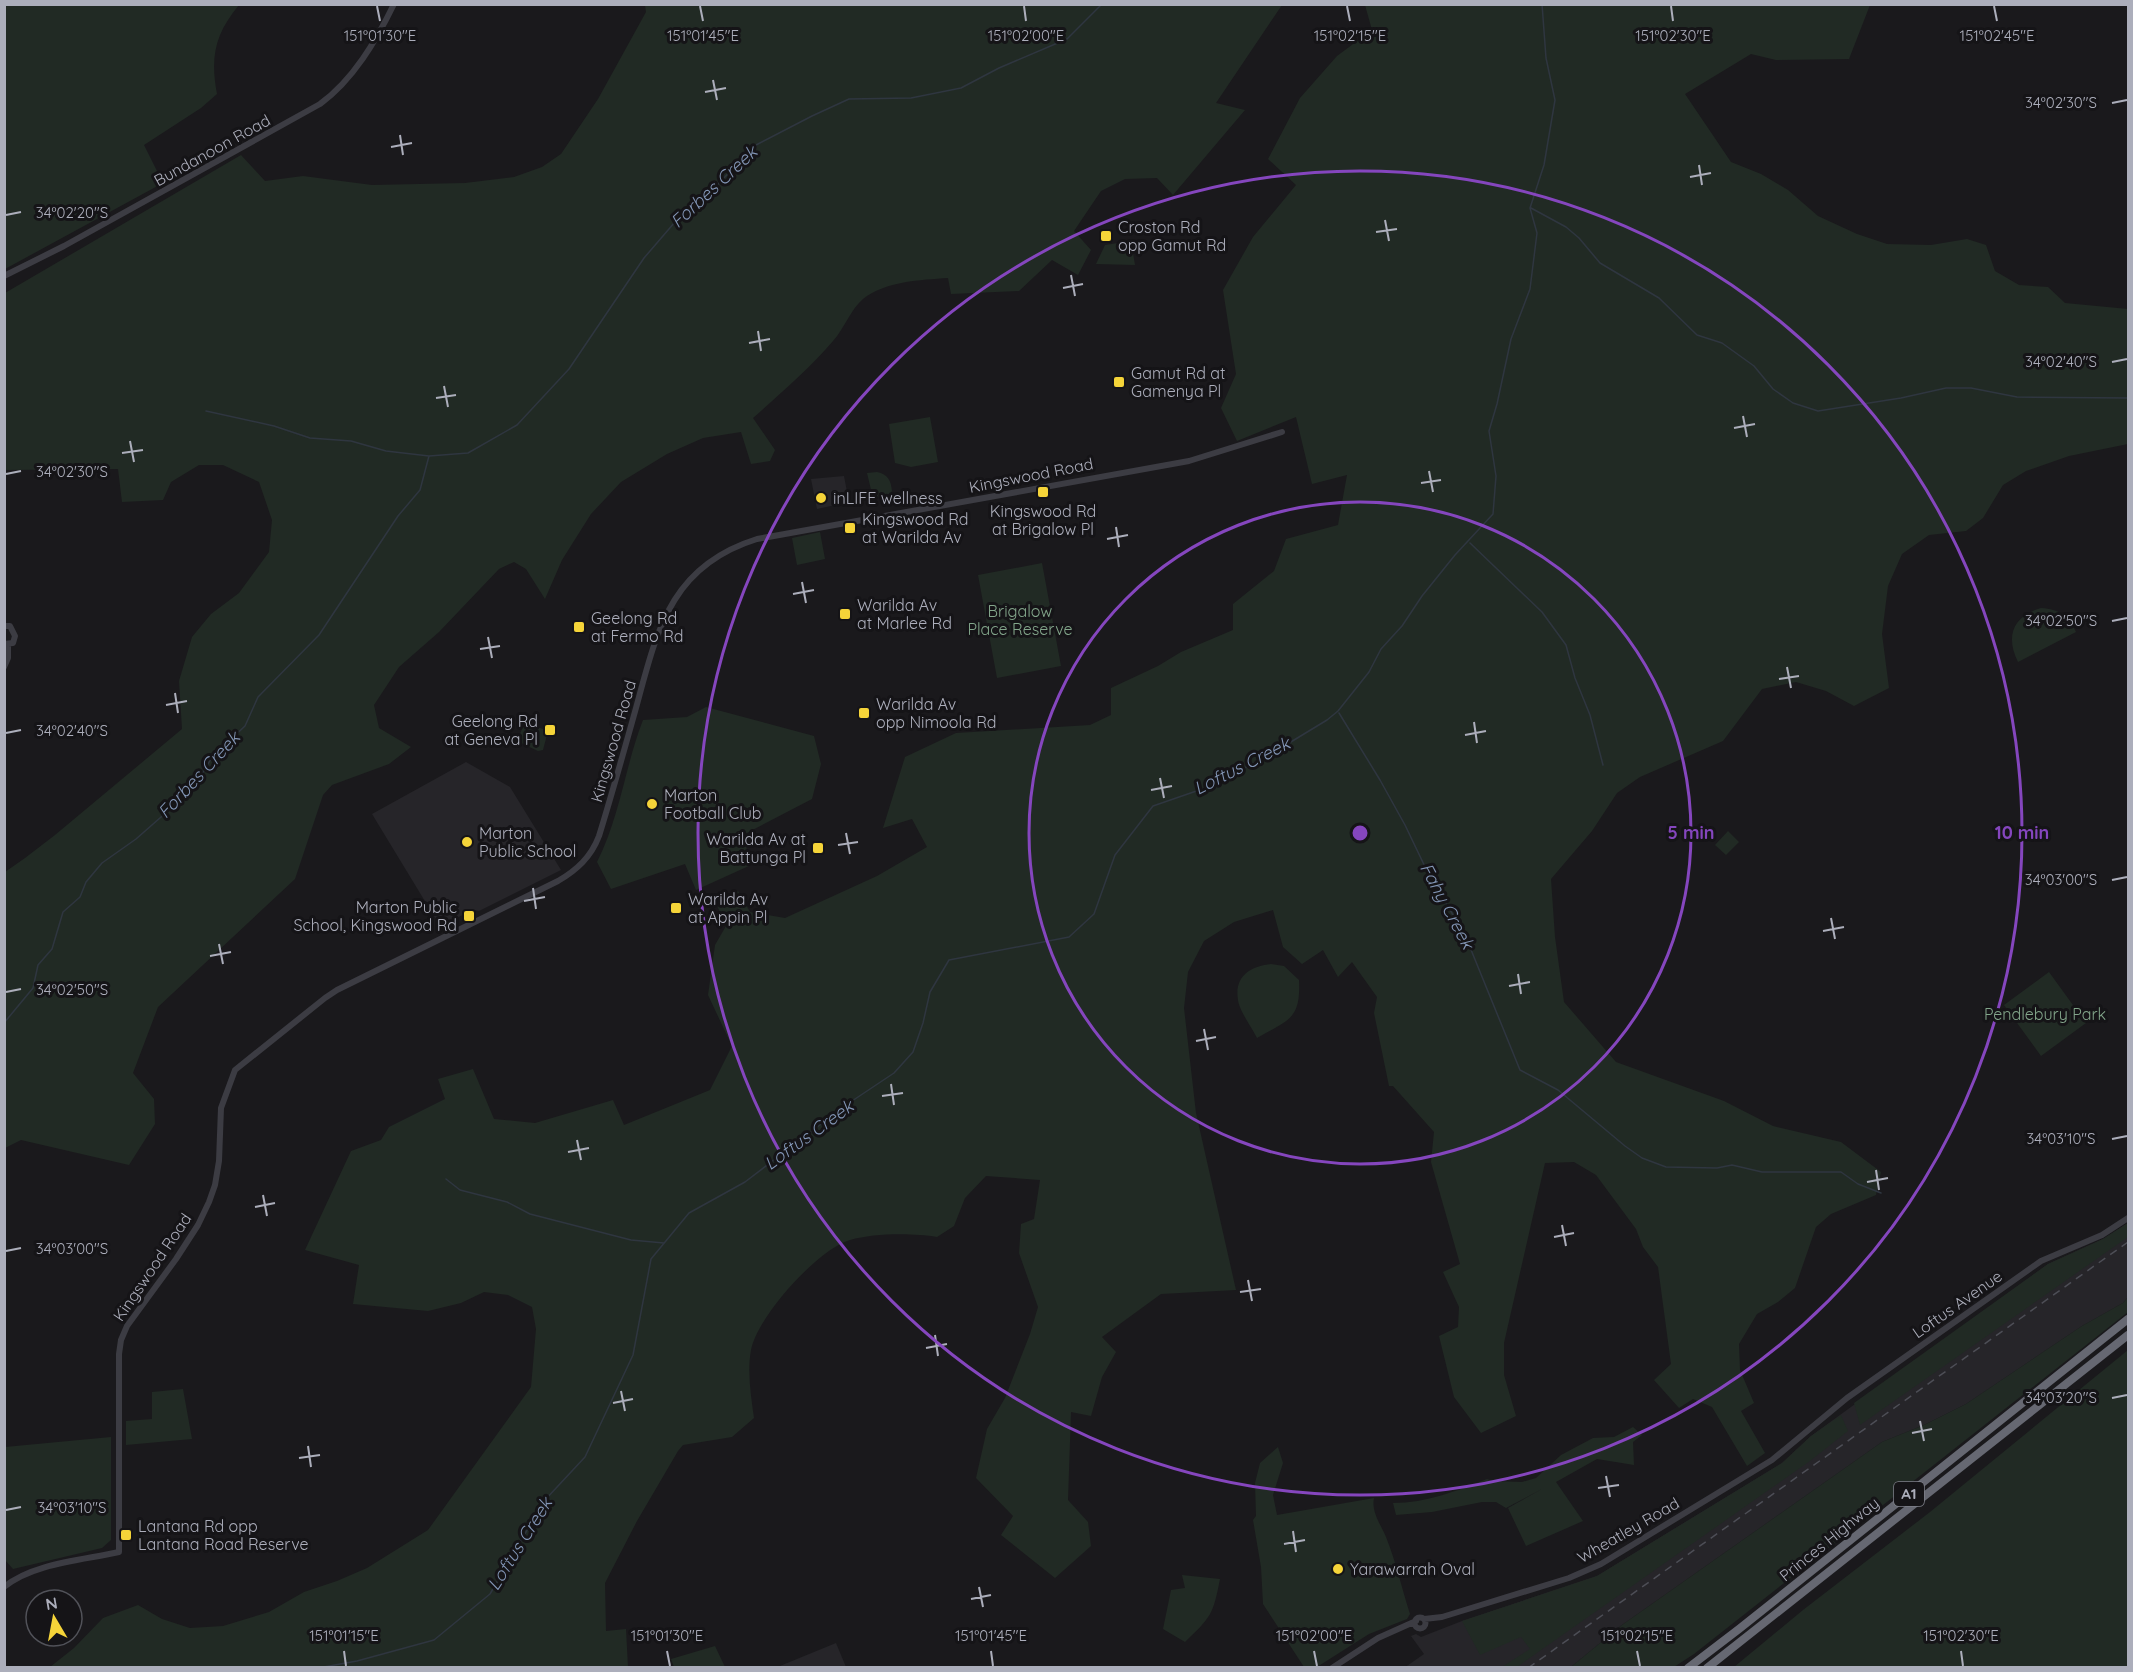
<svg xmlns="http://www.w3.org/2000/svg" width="2133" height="1672" font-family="Quicksand,sans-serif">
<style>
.built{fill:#262529}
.green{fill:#212a24}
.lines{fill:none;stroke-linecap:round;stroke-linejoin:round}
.stream{stroke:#2f3640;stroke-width:1.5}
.minor{stroke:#3c3c43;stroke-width:6}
.highway{stroke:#666872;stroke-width:8}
.rail{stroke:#4d4e56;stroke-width:1.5;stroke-dasharray:8 6;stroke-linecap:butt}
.ticks{fill:none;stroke:#acaebb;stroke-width:2}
.ring{fill:none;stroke:#8546be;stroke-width:3}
.poi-dot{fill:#f5d439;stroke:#151417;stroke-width:2}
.labels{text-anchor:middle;stroke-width:6;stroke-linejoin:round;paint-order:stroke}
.shield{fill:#151417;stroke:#7f808a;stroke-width:1.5}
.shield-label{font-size:15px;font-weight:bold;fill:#acaebb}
.street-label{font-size:16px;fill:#acaebb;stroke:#151417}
.poi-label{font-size:16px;fill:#acaebb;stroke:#151417;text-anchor:start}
.park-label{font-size:16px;fill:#83a68b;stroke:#151417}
.water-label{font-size:18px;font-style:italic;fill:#8396b6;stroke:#151417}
.ticks-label{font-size:15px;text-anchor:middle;fill:#acaebb;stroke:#151417;stroke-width:6;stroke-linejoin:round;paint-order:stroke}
.centre{fill:#8546be;stroke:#151417;stroke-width:3}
.ring-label{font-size:18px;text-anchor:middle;font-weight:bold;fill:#8546be;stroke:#151417;stroke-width:6;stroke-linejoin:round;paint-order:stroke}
</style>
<rect width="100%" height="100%" fill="#1a191c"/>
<path class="built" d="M844,476l5,26 -32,7 -6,-30z
M466,762l44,25 51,83 -82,41 -6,-1 -33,16 -68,-112z
M2128,1223v74l-5,6 -41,23 -116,78 -42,21 -42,17 -260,183 -51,42 -167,1 20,-14 -13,-18 5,-2 5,3 41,-16 135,-45 185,-113 29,-27 237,-172 55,-25z
M836,1643l10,24 -71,1z"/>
<path class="green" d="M5,4l234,1c-24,29 -29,52 -22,89l-16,14 -57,37 19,38 -158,86z
M645,5h637l-66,98 29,7 -72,85 -16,-17 -32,1 -24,12 -27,40 17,19 -13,25 -26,-15 -33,31 -68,3 -3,-16c-28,2 -62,3 -85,21 -12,10 -19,30 -30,42 -24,28 -52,52 -80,77l22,32 -5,11 -19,3 -10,-32 -38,6 -36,16 -46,28 -30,32 -29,46 -17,39 -19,-30 -12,-7 -15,7 -60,63 -40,35 -25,38 5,23 32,19 -22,17 -57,21 -9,10 -28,84 -137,128 -25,66 21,26 1,25 -26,41 -108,-25 -16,8v-276l20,-14 30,-23 127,-106 -3,-48 13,-44 19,-23 28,-21 30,-41 3,-32 -13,-38 -36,-17h-24l-28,17 -8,18 -41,2 -4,-33 -113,1v-177l236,-138 24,26 38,-5 69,9 93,-2 49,-6 28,-10 19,-13 37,-55 48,-87z
M1365,5h505l-21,54 -73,1 -25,-6 -66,40 46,68 30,12 27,16 30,26 39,18 30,10 44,1 36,-6 19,6 9,26 24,14 29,2 17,16 63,6v135l-59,12 -43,15 -23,14 -20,33 -17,13 -37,4 -27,19 -14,32 -6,48 7,54 -35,18 -28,-15 -30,-9 -34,7 -39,52 -83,36 -23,16 -25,38 -41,48 4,58 9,65 52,60 108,39 49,25 68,16 40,30 -5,23 -45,19 -15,13 -21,61 -17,14 -21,12 -18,30 1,26 14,33 -13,8 24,42 -18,13 -35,-59 -19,-8 -14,9 -25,-28 17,-16 -13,-97 -15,-20 -7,-18 -40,-54 -22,-13 -29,1 -41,180v32l12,41 -35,17 -27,-36 -15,-61 19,-9 1,-20 -16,-35 17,-8 -29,-102 3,-30 -41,-46h-4l-15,-73 3,-16 -25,-35 -14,15 -15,-27 -21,14 -19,-17 -10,-37 -39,12 -30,19 -16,31 -4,36 12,105 40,177 -75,4 -59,43 14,15 -14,25 -11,39 -20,-4 -3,88 20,22 3,24 -36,32 -54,-43 12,-19 -37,-38 11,-49 18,-31 25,-64 8,-27 -19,-54 2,-29 13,-5 6,-39 -54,-4 -21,22 -11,28 -17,11c-24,-4 -63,-4 -87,3 -32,9 -93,77 -99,110 -4,22 0,46 3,68l-22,19 -49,8 -5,6 -41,70 -32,62 1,48 20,-2 2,38h-578l24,-19 29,-30 35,-13 24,14 28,9 33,-2 46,-14 35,-20 33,-11 30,-13 61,-38 103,-143 5,-58 -4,-22 -24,-12 -24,-3 -23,11 -33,8 -75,-7 6,-39 -54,-15 46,-99 30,-11 8,-13 56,-28 -7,-20 35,-10 21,50 41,4 78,-23 11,25 86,-35 22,-44 -24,-51 7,-50 11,-19 -11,-25 23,-10 12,21 35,6 92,-42 50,-29 -15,-28 -29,9 22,-71 51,-24 134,-8 21,-10v-27l47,-22 23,-14 52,-22v-26l41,-33 12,-32 52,-14 9,-50 -35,9 -16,-67 -59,24 -16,-33 15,-34 -13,-84 30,-53 43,-52 -28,-26 32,-61 37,-42 35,-26z
M1131,241l4,24 -39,-1 9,-19z
M930,417l8,45 -27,5 -16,-4 -6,-39z
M877,472c11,2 14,9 15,19l-3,4 -16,3 -6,-25z
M820,532l5,27 -28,6 -5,-27z
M1042,563l19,103 -64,12 -19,-103z
M2041,608c18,1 28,8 35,24l-58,30c-13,-26 -5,-46 23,-54z
M706,707l108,29 7,28 -9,35 -69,36 8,30 -55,25 -11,-26 -74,25 -14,-27c23,-45 28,-96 46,-142l44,-3z
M525,722l23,9 -5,19 -5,1 -21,-10z
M1728,831l11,11 -13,13 -11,-10z
M1271,964l13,2 15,14c2,40 -11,40 -42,58 -5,-10 -18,-28 -19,-38 -4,-24 13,-34 33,-36z
M2049,972l37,51 -45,33 -37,-51z
M2128,1223v14l-268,188 -6,-22 194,-139 55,-25z
M2128,1297v15l-434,342 -20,13h-103l51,-42 260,-183 42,-17 42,-21 116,-78 41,-23z
M2128,1350v317h-394l69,-57 127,-98z
M183,1389l9,50 -66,6v-24l26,-2v-27z
M1841,1415l7,16 -38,30 -293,206h-15l28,-18 -9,-12 -41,18 -18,-34 135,-45 185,-113 29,-27z
M1633,1427l9,8 -9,7 1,23 -37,-6 -41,23 27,39 -57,25 -18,-38 34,-19 -36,19 -10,-6h-14l-50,10 -36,3 -3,-12c34,0 63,-12 94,-24l6,2 29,1 14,-4 25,-23 32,-17 21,-1z
M111,1437v103l-9,8 -89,21 -8,-9v-113z
M1278,1447l5,16 -10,32 4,20 97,-17c-3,14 7,27 12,39 10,25 16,52 24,77l-3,5 -38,15 -52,33h-13l-41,-63 -2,-37 -8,-47 3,-4 -1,-33 5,-20z
M1182,1575l38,4c-7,36 -9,38 -35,63l-22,-13 8,-39 14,-2z
M715,1646l10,21h-51l-3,-8z"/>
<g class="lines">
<path class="stream" d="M1531,208l35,19 13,11 21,25 59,35 38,37 25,8 32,23 19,23 20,14 25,8 83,-13 45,-10h25l46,9 111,1
M206,411l68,15 36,12 41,3 35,10 43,5 39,-3 49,-28 52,-56 75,-111 37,-43 37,-31 38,-39 56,-29 37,-17 62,-1 50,-10 38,-20 68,-29 35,-35
M1470,543l72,69 24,33 9,33 15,37 13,50
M1339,713l41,67 25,45 23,48 37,62 55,135 38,20 67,56 17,12 24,9 51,1 15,-3 30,7h79l17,12 23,9
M4,1023l29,-35 5,-23 14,-16 11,-37 17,-15 6,-15 16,-19 34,-24 41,-36 25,-29 10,-17 33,-31 13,-29 61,-62 79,-119 22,-26 9,-34
M446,1179l14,11 47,12 23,12 101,26 33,3
M318,1668l39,-7 77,-21 56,-46 54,-93 41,-44 48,-102 18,-96 38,-46 56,-31 101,-77 48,-32 19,-21 10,-29 7,-31 19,-32 120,-23 25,-23 21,-59 38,-49 55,-19 63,-33 56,-34 11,-9 31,-39 12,-23 21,-23 20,-30 33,-41 38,-41 3,-38 -7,-45 8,-27 14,-65 19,-50 7,-56 -7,-25 14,-43 11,-65 -9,-42 -4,-54"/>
<path class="minor" d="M4,276l60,-30 256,-142c33,-24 56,-63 74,-100
M4,626h6l5,10 -2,7 -9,1
M4,667l4,-9v-13
M4,1587c29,-24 80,-27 115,-35v-198l2,-14 6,-14 49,-67 22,-34 11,-23 6,-17 4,-24 2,-53 14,-38 90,-72 12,-8 221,-109c19,-11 33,-24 41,-45 13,-42 25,-85 37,-128 21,-77 34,-142 121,-169l432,-78 93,-29
M1414.5 1623a5.5 5.5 0 1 1 11 0a5.5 5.5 0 1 1-11 0Z
M1424,1619l18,-2 127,-39 32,-14 171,-104 75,-62 194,-137 61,-26 26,-17
M1332,1668l46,-30 38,-17"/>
<path class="highway" d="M1688,1668l51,-39 389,-310
M1707,1668l421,-333"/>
<path class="rail" d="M1528,1668l600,-426"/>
</g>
<path class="ticks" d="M377,6l3,15M700,6l3,15M1024,6l2,15M1347,6l3,15M1671,6l2,15M1994,6l3,15M713,80l4,20M705,92l21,-4M2112,103l15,-3M400,135l3,20M391,147l21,-4M1699,165l3,20M1690,177l21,-4M6,215l15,-3M1385,220l4,21M1376,232l21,-3M1071,275l4,21M1063,288l20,-4M758,331l3,20M749,343l21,-4M2112,362l15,-3M444,386l4,21M436,398l20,-3M1743,416l4,21M1734,428l21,-4M130,441l4,21M122,453l21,-3M1429,471l4,21M6,474l15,-3M1421,483l20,-3M1116,527l3,20M1107,539l21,-4M802,582l4,21M793,594l21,-4M2112,621l15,-3M488,637l4,21M480,649l20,-3M1787,667l4,21M1779,679l20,-3M175,693l3,20M166,705l21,-4M1474,722l3,21M6,733l15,-3M1465,735l21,-4M1160,778l4,20M1151,790l21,-4M846,833l4,21M838,845l20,-3M2112,880l15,-3M533,888l3,21M524,901l21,-4M1831,918l4,21M1823,931l21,-4M219,944l4,20M210,956l21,-4M1518,974l3,20M1509,986l21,-4M6,992l15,-3M1204,1029l4,21M1196,1041l20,-4M891,1084l3,21M882,1096l21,-3M2112,1139l15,-3M577,1140l4,20M568,1152l21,-4M1876,1170l3,20M1867,1182l21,-4M263,1195l4,21M255,1207l20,-4M1562,1225l4,21M1554,1237l20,-4M6,1251l15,-3M1248,1280l4,21M1240,1292l21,-3M935,1335l3,21M926,1348l21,-4M621,1391l4,20M2112,1398l15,-3M613,1403l20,-4M1920,1421l4,20M1912,1433l20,-4M308,1446l3,21M299,1458l21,-3M1606,1476l4,21M1598,1488l21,-3M6,1510l15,-3M1293,1531l3,21M1284,1544l21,-4M979,1587l4,20M971,1599l20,-4M344,1651l2,15M667,1651l3,15M991,1651l2,15M1314,1651l3,15M1637,1651l3,15M1961,1651l2,15"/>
<g class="ring">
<circle cx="1360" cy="833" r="331"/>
<circle cx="1360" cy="833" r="662"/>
</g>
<g class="poi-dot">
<rect x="1100" y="230" width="12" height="12" rx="3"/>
<rect x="1113" y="376" width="12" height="12" rx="3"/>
<rect x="1037" y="486" width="12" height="12" rx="3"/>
<circle cx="821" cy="498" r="6"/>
<rect x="844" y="522" width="12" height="12" rx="3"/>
<rect x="839" y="608" width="12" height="12" rx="3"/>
<rect x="573" y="621" width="12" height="12" rx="3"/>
<rect x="858" y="707" width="12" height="12" rx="3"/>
<rect x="544" y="724" width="12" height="12" rx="3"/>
<circle cx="652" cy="804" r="6"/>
<circle cx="467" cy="842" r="6"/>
<rect x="812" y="842" width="12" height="12" rx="3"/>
<rect x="670" y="902" width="12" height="12" rx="3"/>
<rect x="463" y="910" width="12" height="12" rx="3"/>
<rect x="120" y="1529" width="12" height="12" rx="3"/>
<circle cx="1338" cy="1569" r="6"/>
</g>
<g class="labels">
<rect class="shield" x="1894" y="1482" width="30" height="24" rx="4.5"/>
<g class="shield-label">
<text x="1909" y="1499">A1</text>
</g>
<g class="street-label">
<text transform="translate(212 150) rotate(-29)" y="6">Bundanoon Road</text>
<text transform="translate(1031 475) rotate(-11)" y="6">Kingswood Road</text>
<text transform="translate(613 741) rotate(-74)" y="6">Kingswood Road</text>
<text transform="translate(152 1267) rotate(-56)" y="6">Kingswood Road</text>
<text transform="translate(1957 1304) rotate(-35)" y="6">Loftus Avenue</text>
<text transform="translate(1628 1530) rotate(-30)" y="6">Wheatley Road</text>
<text transform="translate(1829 1539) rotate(-39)" y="6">Princes Highway</text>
</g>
<g class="poi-label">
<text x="1118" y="233">Croston Rd<tspan x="1118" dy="18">opp Gamut Rd</tspan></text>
<text x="1131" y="379">Gamut Rd at<tspan x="1131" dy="18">Gamenya Pl</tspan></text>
<text x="833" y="504">inLIFE wellness</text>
<text x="1043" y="517" text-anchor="middle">Kingswood Rd<tspan x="1043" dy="18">at Brigalow Pl</tspan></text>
<text x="862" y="525">Kingswood Rd<tspan x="862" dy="18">at Warilda Av</tspan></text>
<text x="857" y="611">Warilda Av<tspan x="857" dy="18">at Marlee Rd</tspan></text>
<text x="591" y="624">Geelong Rd<tspan x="591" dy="18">at Fermo Rd</tspan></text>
<text x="876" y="710">Warilda Av<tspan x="876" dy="18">opp Nimoola Rd</tspan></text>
<text x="538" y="727" text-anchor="end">Geelong Rd<tspan x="538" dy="18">at Geneva Pl</tspan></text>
<text x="664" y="801">Marton<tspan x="664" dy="18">Football Club</tspan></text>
<text x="479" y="839">Marton<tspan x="479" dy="18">Public School</tspan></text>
<text x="806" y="845" text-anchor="end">Warilda Av at<tspan x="806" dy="18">Battunga Pl</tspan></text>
<text x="688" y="905">Warilda Av<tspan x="688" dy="18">at Appin Pl</tspan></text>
<text x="457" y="913" text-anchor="end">Marton Public<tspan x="457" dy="18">School, Kingswood Rd</tspan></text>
<text x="138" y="1532">Lantana Rd opp<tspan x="138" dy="18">Lantana Road Reserve</tspan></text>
<text x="1350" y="1575">Yarawarrah Oval</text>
</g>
<g class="park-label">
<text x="1020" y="617">Brigalow<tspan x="1020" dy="18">Place Reserve</tspan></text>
<text x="2045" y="1020">Pendlebury Park</text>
</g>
<g class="water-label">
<text transform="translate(714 187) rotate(-43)" y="6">Forbes Creek</text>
<text transform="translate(1242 766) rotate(-27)" y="6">Loftus Creek</text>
<text transform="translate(199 775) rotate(-47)" y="6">Forbes Creek</text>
<text transform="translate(1447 906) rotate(62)" y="6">Fahy Creek</text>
<text transform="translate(809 1135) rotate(-36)" y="6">Loftus Creek</text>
<text transform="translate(520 1544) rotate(-58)" y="6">Loftus Creek</text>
</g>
</g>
<g class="ticks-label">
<text x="380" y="41">151°01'30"E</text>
<text x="703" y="41">151°01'45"E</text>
<text x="1026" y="41">151°02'00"E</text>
<text x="1350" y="41">151°02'15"E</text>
<text x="1673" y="41">151°02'30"E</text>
<text x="1997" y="41">151°02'45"E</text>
<text x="2061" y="108">34°02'30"S</text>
<text x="72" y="218">34°02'20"S</text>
<text x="2061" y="367">34°02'40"S</text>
<text x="72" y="477">34°02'30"S</text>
<text x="2061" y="626">34°02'50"S</text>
<text x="72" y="736">34°02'40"S</text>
<text x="2061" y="885">34°03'00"S</text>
<text x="72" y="995">34°02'50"S</text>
<text x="2061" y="1144">34°03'10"S</text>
<text x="72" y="1254">34°03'00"S</text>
<text x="2061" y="1403">34°03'20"S</text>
<text x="72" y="1513">34°03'10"S</text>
<text x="344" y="1641">151°01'15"E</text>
<text x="667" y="1641">151°01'30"E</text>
<text x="991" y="1641">151°01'45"E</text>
<text x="1314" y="1641">151°02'00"E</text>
<text x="1637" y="1641">151°02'15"E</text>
<text x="1961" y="1641">151°02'30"E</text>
</g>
<circle cx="1360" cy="833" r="9" class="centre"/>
<g class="ring-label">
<text x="1691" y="839">5 min</text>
<text x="2022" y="839">10 min</text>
</g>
<rect width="2133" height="1672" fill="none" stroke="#acaebb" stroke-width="12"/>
<g transform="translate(54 1618) rotate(350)"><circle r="28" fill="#151417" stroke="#515259" stroke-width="1.5"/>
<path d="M0-4.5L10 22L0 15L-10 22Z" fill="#f5d439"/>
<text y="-9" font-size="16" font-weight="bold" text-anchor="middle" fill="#acaebb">N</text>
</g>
</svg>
